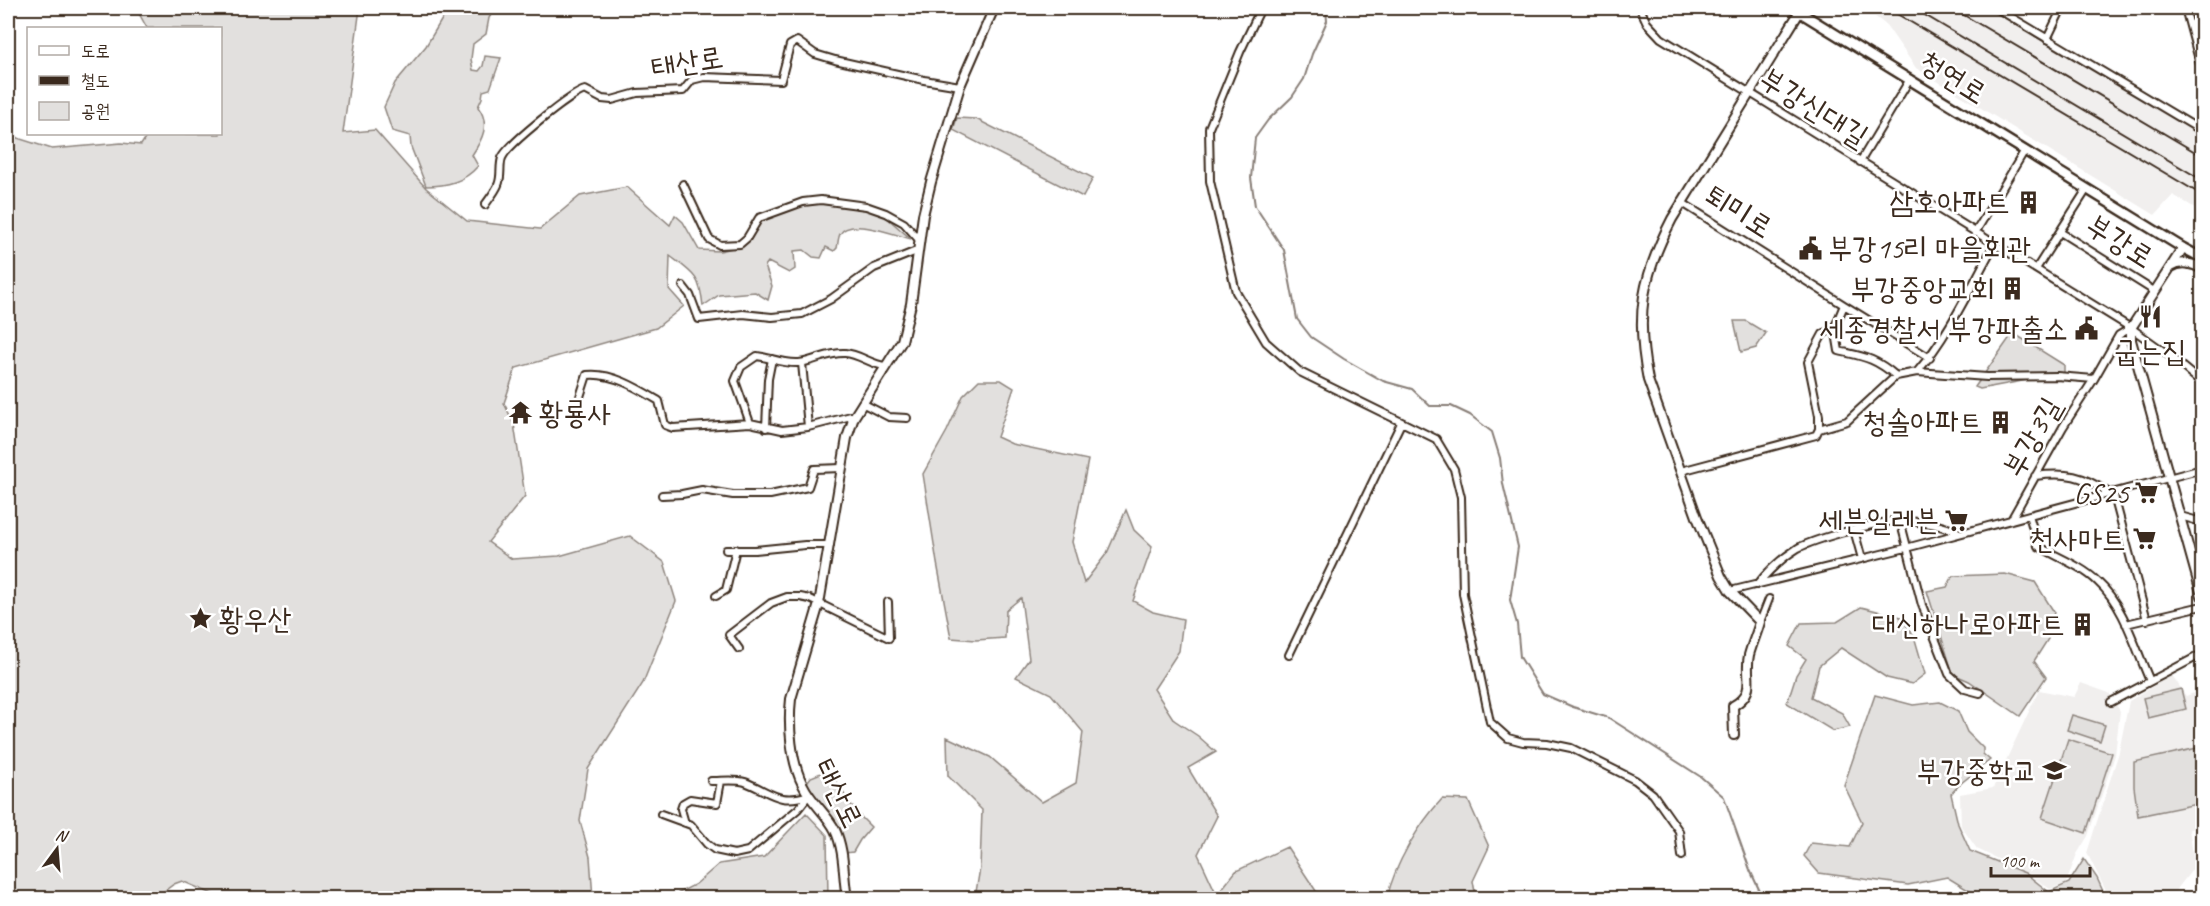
<svg xmlns="http://www.w3.org/2000/svg" width="2210" height="906" font-family="Caveat,'Poor Story',sans-serif">
<style>
.built{fill:#f1efee}
.green{fill:#e2e0de;stroke:#8e857e;stroke-width:1.5}
.lines{fill:none;stroke-linecap:round;stroke-linejoin:round}
.stream{stroke:#887e77;stroke-width:2}
.minor-casing{stroke:#3b2a1e;stroke-width:10}
.tertiary-casing{stroke:#3b2a1e;stroke-width:12}
.secondary-casing{stroke:#3b2a1e;stroke-width:13}
.minor{stroke:#fff;stroke-width:6}
.tertiary{stroke:#fff;stroke-width:8}
.secondary{stroke:#fff;stroke-width:8}
.rail{stroke:#3b2a1e;stroke-width:2}
.labels{text-anchor:middle;stroke-width:5;stroke-linejoin:round;paint-order:stroke}
.street-label{font-size:30px;fill:#3b2a1e;stroke:#fff}
.poi-label{font-size:30px;fill:#3b2a1e;stroke:#fff;text-anchor:end}
</style>
<rect width="100%" height="100%" fill="#fff"/>
<filter id="ink" filterUnits="userSpaceOnUse"><feTurbulence type="fractalNoise" baseFrequency=".0167" numOctaves="2"/><feDisplacementMap in="SourceGraphic" scale="12" xChannelSelector="R" yChannelSelector="G"/><feConvolveMatrix kernelMatrix="1 2 1 2 8 2 1 2 1" color-interpolation-filters="sRGB"/></filter>
<g filter="url(#ink)">
<path class="built" d="M1864,8h127l211,125v79l-29,-17 -18,20 -239,-147 -30,-43z
M2172,675l14,21 16,-6v137l-13,2 6,37 -25,32h-39l-1,-5 -22,2 -21,-42 32,-101 10,-51z
M2081,683l28,10 11,18 -5,44 -27,81 -11,18 -11,29 -16,6 -23,-16 -50,-24 -16,-23 -1,-32 33,-6 46,-98 35,7z"/>
<path class="green" d="M136,8h224l-17,125 32,-3 51,58 41,33 73,8 40,-33 47,-9 43,38 5,-10 8,7 16,28 21,1 21,-5 21,-27 38,-13 19,-4 44,6 22,8 26,23c-15,-4 -62,-22 -71,-5 -2,4 -2,10 -3,14l-3,3 -8,-4 -5,11 -8,-1 -9,-7 -10,1 1,18 -6,4 -21,-11 -3,4 7,20 -4,14 -13,-8 -36,3 -16,11c-3,-30 -9,-32 -33,-50l-1,33 15,17 -28,22 -140,40 -12,35 10,21 11,72 -37,46 24,17 47,-3 71,-20 34,26 12,39 -33,82 -55,86 -8,52 10,36 3,41h-376l-2,-3 -33,-14 -8,3 -19,14h-147v-763l44,14 69,-6 20,2 7,-11h72v-106h-73z
M453,8h42l-6,10 -3,16 -13,10 -2,15 2,11 6,1 4,-5 2,-10 16,2 -11,31 -7,2 -1,7 -4,9c13,17 4,33 -6,48l6,11c-14,16 -31,20 -52,20l-15,-39 -1,-11 -18,-5 -8,-24 11,-24 31,-37 16,-27z
M957,118l19,1 117,59 -10,19 -130,-67z
M1734,321h12l20,12 -10,15 -15,4z
M2013,333l51,32v8l-84,16 -5,-2z
M979,380h22l13,8 -17,49 15,7 76,16 -16,82 12,41 23,-30 19,-43 8,20 18,17 -19,54 20,11 30,7 -4,32 -25,38 20,31 24,16 18,16 -28,16 29,48 -19,38 19,41 19,-24 51,-24 29,44 7,7h-348l5,-30 2,-58 -34,-34 -1,-39 43,20 52,45 34,-19 7,-51 -32,-38 -35,-17 13,-18 -8,-61 -15,12 -1,28 -29,2 -25,-2 -14,-75 -14,-89 24,-43 16,-35z
M2005,574l30,8 19,30 -6,27 -14,22 12,16 -26,39 -51,-35 -16,-7 -26,-83 20,-4 6,-11z
M1861,607l40,10 13,19 11,38 -13,10 -25,-6 -46,-30 -22,18 -8,31 31,16 8,14 -17,4 -46,-28 9,-28 10,-16 -17,-13 12,-23 36,-1z
M2181,689l5,20 -38,9 -5,-20z
M1875,695l38,10 27,-3 18,9 9,21 16,16v6l7,6 -30,24 -9,10 7,30 12,27 55,22 24,19 20,-9 15,-24 13,19 9,20h-125l-34,-21 -39,8 -89,-12 -15,-17 7,-13 39,4 12,-25 -18,-37z
M2072,715l33,10 -5,16 -33,-11z
M2068,739l44,14 -26,80 -44,-15z
M2202,747v56l-64,13 -4,-29v-25z
M821,773h9l26,39 15,15 -11,13 -7,12 -8,1 -4,-19 -36,-49 6,-8z
M1442,799l26,1 21,47 -16,34 3,17h-89c8,-34 31,-73 55,-99z
M806,813l21,22 1,63h-159l27,-14 23,-20 45,-7z"/>
<g class="lines">
<path class="stream" d="M1326,8l1,13 -15,33 -8,25 -12,18 -24,23 -13,18 -4,40 4,28 29,44 13,69 14,18 33,22 39,22 29,8 18,17h21l19,9 22,17 8,26 3,26 15,63 -8,53 7,24 3,33 18,29 5,8 30,13 36,11 92,59 23,20 26,73 13,28"/>
<defs>
<path id="minor" d="M1261,8l-21,44 -31,76 1,53 26,111 30,50 34,30 136,67 18,30 7,28 2,97 27,128 18,16 15,4 24,1 24,5 64,32 18,14 26,37 3,25
M1640,8l7,15 14,15 470,290 35,25 36,30
M1996,8l206,123
M2185,8l17,63
M2047,39l15,-31
M1860,162l50,-83
M683,184l26,55 11,6 20,-1 7,-6 12,-20 44,-16 18,-2 45,6 20,7 18,10 16,18
M1681,202l163,103 -9,22 -12,7 -15,28 11,54v13
M485,205c4,-6 10,-13 13,-20 4,-8 1,-19 4,-27 5,-13 70,-65 83,-68l17,9 10,1 25,-7 46,-2 9,-11 12,-3 77,3 9,-35 7,-4 18,13 20,6 89,20 36,6
M2060,232l94,59
M1975,233l50,-83
M1994,245c-24,43 -45,90 -77,127l70,5 70,-1 37,3 25,-44 12,-7
M2036,269l51,-80
M683,286l7,9 9,24 44,-5 29,3 30,-3 29,-15 43,-31 45,-18
M1844,305l86,53
M1835,327l4,24c26,6 36,7 57,25
M802,363l6,64
M862,403l27,14 18,1
M576,409l11,-34c25,-3 52,14 72,26l6,24 8,3 77,-5 32,7 26,-3 43,-11 3,1
M750,423l-15,-42 6,-14 16,-11c14,2 27,8 42,7 16,-2 30,-11 46,-10 15,1 26,12 41,13
M766,428l2,-49 4,-20
M1681,471l135,-36 3,-6 28,-8 49,-45 21,-4
M2035,476c32,-4 47,-1 74,17
M2113,492l34,128
M662,495l20,-1 20,-4 31,5h37l38,-8 6,-18 28,-1
M2029,515l9,31c19,11 44,20 60,36 26,23 38,68 52,99
M2180,516l22,6
M1900,520l22,85 27,69 16,15 15,4
M2011,520l52,-93 31,-48
M1854,530l8,29
M726,550h29l50,-5h25
M1757,585c12,-15 25,-27 41,-37 17,-9 84,-28 103,-27 19,0 42,4 59,12
M1730,591l176,-43 296,-79
M716,596l10,-6 10,-41
M1760,622l9,-23
M2126,624l76,-18
M739,649l-10,-14 42,-32 16,-6h13l10,2 79,39 -1,-36
M1289,655l112,-232
M2111,702l91,-48
M661,814l30,11 16,19 8,6 19,4 14,-3 50,-42 11,-14c-31,10 -38,-3 -64,-13 -9,-3 -24,-1 -34,-1
M685,823l-4,-14 2,-6 7,-4 27,4 4,-22"/>
<path id="tertiary" d="M2183,248l-52,80v12l71,256
M2171,267c10,-6 22,-4 31,2
M1734,735l-1,-29c25,-15 11,-28 16,-51 3,-11 8,-22 11,-33l-30,-31 -9,-15 -24,-59 -49,-137c-13,-65 -6,-103 24,-161l130,-211
M847,898c-4,-21 -2,-47 -12,-68 -8,-16 -24,-28 -32,-45 -12,-23 -15,-60 -12,-86l28,-95 28,-166 7,-21 48,-76 9,-37 12,-89 8,-33 29,-96 34,-78"/>
<path id="secondary" d="M1793,8l390,240 19,10"/>
</defs>
<use href="#minor" class="minor-casing"/>
<use href="#tertiary" class="tertiary-casing"/>
<use href="#secondary" class="secondary-casing"/>
<use href="#minor" class="minor"/>
<use href="#tertiary" class="tertiary"/>
<use href="#secondary" class="secondary"/>
<path class="rail" d="M1887,8l315,187
M1913,8l289,172
M1952,8l250,148"/>
</g>
</g>
<defs>
<symbol id="building-bare" viewBox="-9 -9 18 18"><path d="M-4-6H4V6H1V3H-1V6H-4ZM-2.5-4.3h1.7v1.8h-1.7ZM.8-4.3h1.7v1.8H.8ZM-2.5-1h1.7V.8h-1.7ZM.8-1h1.7V.8H.8Z" fill="#3b2a1e" stroke="#fff" stroke-width="2.5" paint-order="stroke"/></symbol>
<symbol id="civic-bare" viewBox="-9 -9 18 18"><path d="M-.6-6.5H3V-4.5H.6V-3L4-1V1h2V6H-6V1h2V-1L-.6-3ZM-1.2 2.5V6h2.4V2.5Z" fill="#3b2a1e" stroke="#fff" stroke-width="2.5" paint-order="stroke"/></symbol>
<symbol id="restaurant-bare" viewBox="-9 -9 18 18"><path d="M-5-6h1v4h1v-4h1v4h1v-4h1v5L-1.5 .5V6h-2V.5L-5-1ZM5-6V6H3V1.5H1.5Q1.5-4 5-6Z" fill="#3b2a1e" stroke="#fff" stroke-width="2.5" paint-order="stroke"/></symbol>
<symbol id="temple-bare" viewBox="-9 -9 18 18"><path d="M0-6L5-2H3V0L6.5 2.5H4V6H1.5V3h-3V6H-4V2.5H-6.5L-3 0V-2H-5Z" fill="#3b2a1e" stroke="#fff" stroke-width="2.5" paint-order="stroke"/></symbol>
<symbol id="supermarket-bare" viewBox="-9 -9 18 18"><path d="M-6-5.5h2.5l.6 2H6L4.5 2H-2.5L-4.4-4H-6ZM-1.5 3.2a1.3 1.3 0 1 0 .1 0ZM3 3.2a1.3 1.3 0 1 0 .1 0Z" fill="#3b2a1e" stroke="#fff" stroke-width="2.5" paint-order="stroke"/></symbol>
<symbol id="sight-bare" viewBox="-9 -9 18 18"><path d="M0-6L1.8-2.2L6-1.7L2.9 1.2L3.7 5.4L0 3.3L-3.7 5.4L-2.9 1.2L-6-1.7L-1.8-2.2Z" fill="#3b2a1e" stroke="#fff" stroke-width="2.5" paint-order="stroke"/></symbol>
<symbol id="school-bare" viewBox="-9 -9 18 18"><path d="M0-5L7-2L0 1L-7-2ZM-4 1L0 2.5L4 1V4Q0 6-4 4Z" fill="#3b2a1e" stroke="#fff" stroke-width="2.5" paint-order="stroke"/></symbol>
</defs>
<g fill-rule="evenodd">
<use href="#building-bare" x="2012" y="186" width="33" height="33"/>
<use href="#civic-bare" x="1794" y="232" width="33" height="33"/>
<use href="#building-bare" x="1996" y="272" width="33" height="33"/>
<use href="#restaurant-bare" x="2134" y="300" width="33" height="33"/>
<use href="#civic-bare" x="2070" y="312" width="33" height="33"/>
<use href="#temple-bare" x="504" y="396" width="33" height="33"/>
<use href="#building-bare" x="1984" y="406" width="33" height="33"/>
<use href="#supermarket-bare" x="2130" y="476" width="33" height="33"/>
<use href="#supermarket-bare" x="1940" y="504" width="33" height="33"/>
<use href="#supermarket-bare" x="2128" y="522" width="33" height="33"/>
<use href="#sight-bare" x="184" y="602" width="33" height="33"/>
<use href="#building-bare" x="2066" y="608" width="33" height="33"/>
<use href="#school-bare" x="2038" y="754" width="33" height="33"/>
</g>
<g class="labels">
<g class="street-label">
<text transform="translate(687 62) rotate(-9)" y="10">태산로</text>
<text transform="translate(1953 77) rotate(32)" y="10">청연로</text>
<text transform="translate(1814 107) rotate(32)" y="10">부강신대길</text>
<text transform="translate(1739 211) rotate(32)" y="10">퇴미로</text>
<text transform="translate(2120 241) rotate(32)" y="10">부강로</text>
<text transform="translate(2032 437) rotate(-60)" y="10">부강3길</text>
<text transform="translate(839 793) rotate(64)" y="10">태산로</text>
</g>
<g class="poi-label">
<text x="2010" y="212">삼호아파트</text>
<text x="1828" y="258" text-anchor="start">부강15리 마을회관</text>
<text x="1995" y="299">부강중앙교회</text>
<text x="2068" y="339">세종경찰서 부강파출소</text>
<text x="2150" y="361" text-anchor="middle">굽는집</text>
<text x="539" y="423" text-anchor="start">황룡사</text>
<text x="1983" y="432">청솔아파트</text>
<text x="2129" y="503">GS25</text>
<text x="1939" y="530">세븐일레븐</text>
<text x="2126" y="549">천사마트</text>
<text x="219" y="629" text-anchor="start">황우산</text>
<text x="2065" y="634">대신하나로아파트</text>
<text x="2037" y="781">부강중학교</text>
</g>
</g>
<rect width="2210" height="906" fill="none" stroke="#fff" stroke-width="30"/>
<rect x="15" y="15" width="2180" height="876" fill="none" stroke="#3b2a1e" stroke-width="2" filter="url(#ink)"/>
<rect x="27" y="27" width="195" height="108" fill="#ffffff" stroke="#b1aaa5" stroke-width="1.5"/>
<rect x="39" y="46" width="30" height="9" fill="#ffffff" stroke="#b1aaa5" stroke-width="1.5"/>
<text x="81" y="57" font-size="18" fill="#3b2a1e">도로</text>
<rect x="39" y="76" width="30" height="9" fill="#3b2a1e" stroke="#b1aaa5" stroke-width="1.5"/>
<text x="81" y="87" font-size="18" fill="#3b2a1e">철도</text>
<rect x="39" y="102" width="30" height="18" fill="#e2e0de" stroke="#b1aaa5" stroke-width="1.5"/>
<text x="81" y="117" font-size="18" fill="#3b2a1e">공원</text>
<g transform="translate(57 849) rotate(16)" stroke="#ffffff" stroke-width="4.5" paint-order="stroke">
<path d="M0-4.5L10 22L0 15L-10 22Z" fill="#3b2a1e"/>
<text y="-9" font-size="16" font-weight="bold" text-anchor="middle" fill="#3b2a1e">N</text>
</g>
<path d="M1991 867v9h99v-9" fill="none" stroke="#3b2a1e" stroke-width="3"/>
<text x="2000" y="867" font-size="18" fill="#3b2a1e" stroke="#ffffff" stroke-width="4.5" paint-order="stroke">100 m</text>
</svg>
